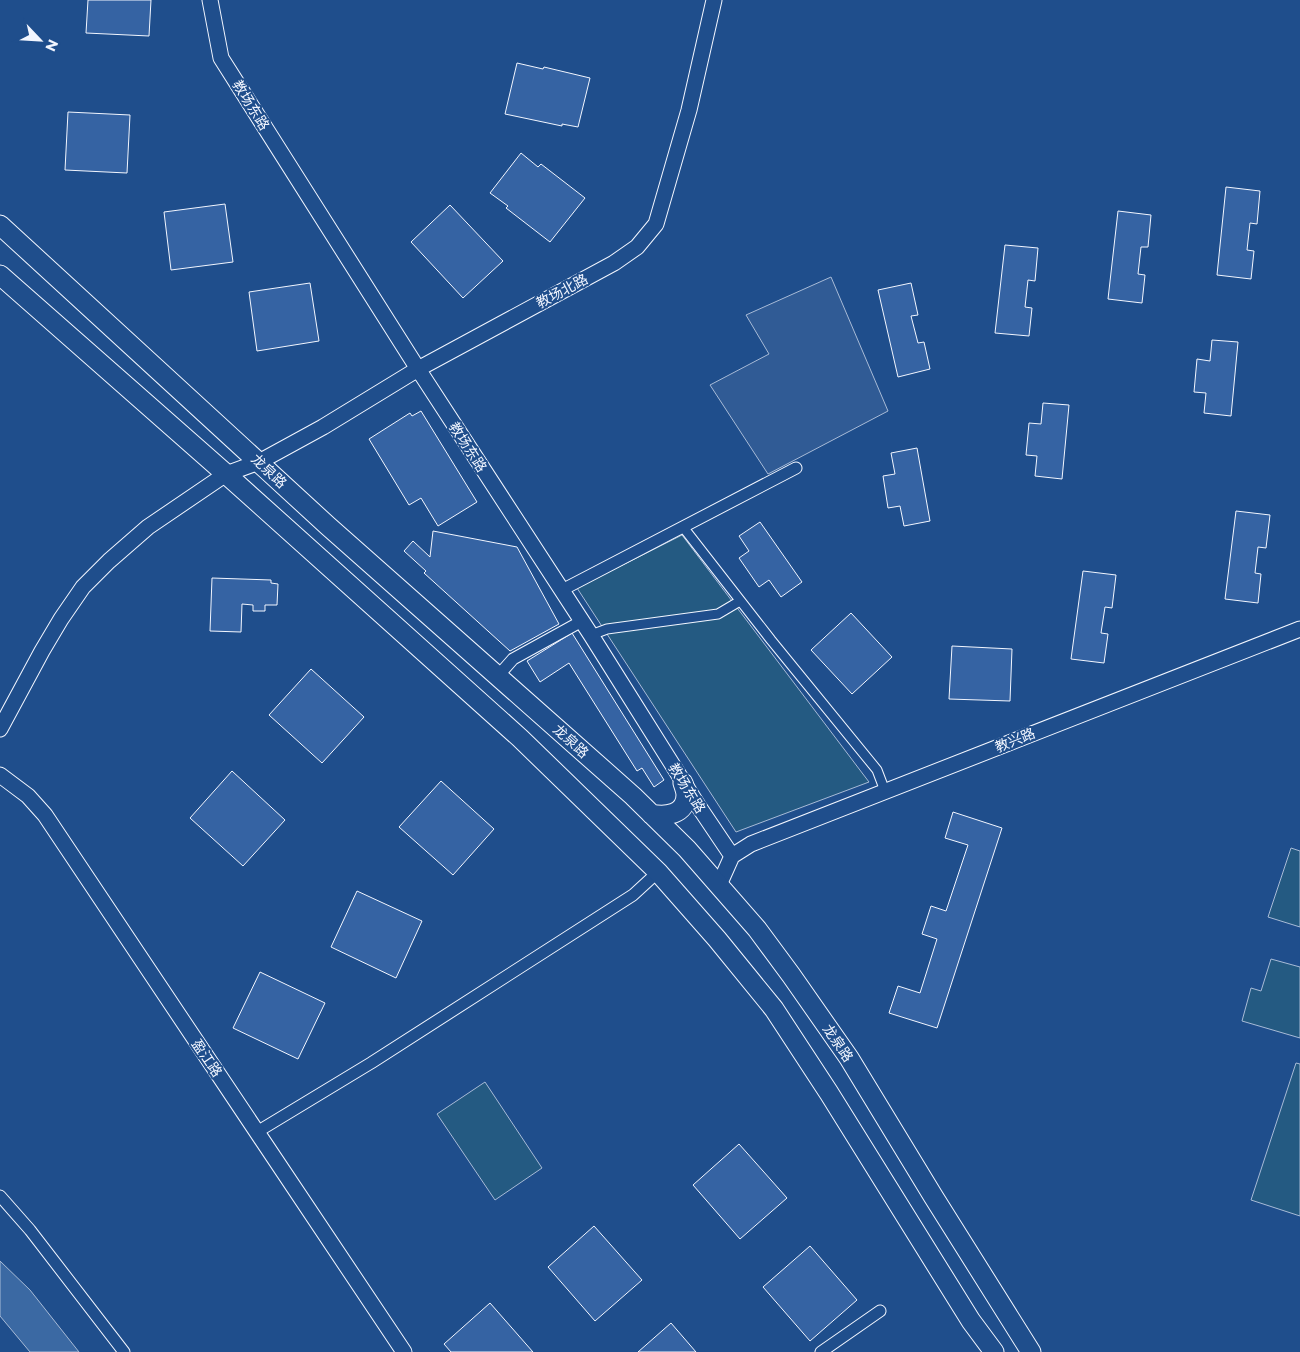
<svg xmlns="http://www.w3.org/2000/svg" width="1300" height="1352" font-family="Montserrat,'Noto Sans SC',sans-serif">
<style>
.green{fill:#245a82;stroke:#a8bbd7}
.parking{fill:#305b95;stroke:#a8bbd7}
.water{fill:#3b69a3;stroke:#a8bbd7}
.building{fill:#3563a3;stroke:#f2f6ff}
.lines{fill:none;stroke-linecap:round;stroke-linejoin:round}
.pedestrian-casing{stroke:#f2f6ff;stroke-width:11}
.minor-casing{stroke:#f2f6ff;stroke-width:13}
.tertiary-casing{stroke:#f2f6ff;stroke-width:17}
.primary-casing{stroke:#f2f6ff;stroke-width:21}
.pedestrian{stroke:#1f4e8c;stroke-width:9}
.minor{stroke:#1f4e8c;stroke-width:11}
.tertiary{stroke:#1f4e8c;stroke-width:15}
.primary{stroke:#1f4e8c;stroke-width:19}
.labels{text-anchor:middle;stroke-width:4;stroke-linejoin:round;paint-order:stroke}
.street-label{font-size:14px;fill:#f2f6ff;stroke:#1f4e8c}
</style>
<rect width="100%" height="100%" fill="#1f4e8c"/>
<path class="green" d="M682,535l187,247 -133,50 -159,-244z
M1291,848l9,3v76l-32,-10z
M1271,959l29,8v71l-58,-17 9,-33 10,3z
M1296,1063l4,1v152l-49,-16z
M485,1082l57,86 -47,32 -58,-86z"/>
<path class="parking" d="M831,277l57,134 -120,63 -58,-89 59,-31 -23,-39z"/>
<path class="water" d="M0,1261l30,29 49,62h-49l-30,-36z"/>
<path class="building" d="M88,0h63l-2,36 -63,-3z
M517,63l26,6 1,-2 46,11 -12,49 -16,-3v2l-57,-12z
M68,112l62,3 -3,58 -62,-3z
M521,153l17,14 3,-3 44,34 -35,44 -44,-34 2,-2 -18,-13z
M1226,187l34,4 -3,33 -7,-1 -3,27 7,1 -3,28 -34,-4z
M225,204l8,58 -62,8 -7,-58z
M450,205l53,56 -40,37 -52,-56z
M1118,211l33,4 -3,32h-7l-3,27 7,1 -3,28 -34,-4z
M1005,245l33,3 -3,33 -7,-1 -3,27 7,1 -3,28 -34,-3z
M310,283l9,58 -62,10 -8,-59z
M911,283l7,32 -7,1 7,27 6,-1 6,27 -32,8 -20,-87z
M1212,340l26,2 -7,74 -27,-3 2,-20 -12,-1 3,-33 13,2z
M1043,403l26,2 -7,74 -27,-3 2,-20 -11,-1 3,-32 12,1z
M421,411l56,91 -39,24 -17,-28 -12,7 -40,-66 41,-26 2,3z
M917,448l13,73 -26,5 -4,-20 -12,2 -5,-32 12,-2 -4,-21z
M1236,511l34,4 -4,33 -8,-1 -3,26 6,1 -3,29 -33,-4z
M760,522l42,60 -21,15 -12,-17 -10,7 -20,-29 10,-7 -10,-15z
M433,531l84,16 42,77 -49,27 -86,-78 2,-2 -22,-20 9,-10 17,16z
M1083,571l33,4 -4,33 -7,-1 -4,26 7,1 -4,29 -33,-4z
M212,578l59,2v3l7,1 -1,21h-12v6h-12v-6l-11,-1 -1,28 -31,-1z
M851,613l41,44 -40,37 -41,-44z
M572,633l92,147 -10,7 -12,-19 -5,3 -68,-108 -29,19 -13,-21z
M952,646l60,3 -2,52 -61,-2z
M311,669l53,48 -42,46 -53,-48z
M232,771l53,49 -42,46 -53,-48z
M441,781l53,48 -41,46 -54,-48z
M953,812l49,16 -65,200 -48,-15 9,-27 22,7 17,-54 -15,-5 9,-28 15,5 22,-66 -23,-7z
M357,891l65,30 -26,57 -65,-31z
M260,972l65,31 -27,56 -65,-31z
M739,1144l48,54 -47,41 -47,-54z
M594,1226l48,54 -47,41 -47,-54z
M810,1246l47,54 -47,41 -47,-54z
M490,1303l43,49h-82l-7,-8z
M671,1323l25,29h-58z"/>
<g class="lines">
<defs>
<path id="pedestrian" d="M683,527l88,113 106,130 8,21
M591,635l16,-6 111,-15 22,-13"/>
<path id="minor" d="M562,590l234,-122
M498,676l15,-17 69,-38
M257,1132l114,-69 262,-168 25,-23
M0,1196l30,34 94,122
M821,1352l59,-41"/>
<path id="tertiary" d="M210,0l11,58 197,311 173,266 108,172 33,49
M0,729l42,-78 19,-32 22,-32 26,-26 39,-34 78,-53 33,-12 64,-35 95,-58 196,-106 23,-16 19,-23 33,-114 25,-110
M0,775l28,21 17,19 359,537
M732,856l19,-12 549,-215
M719,885l13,-29"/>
<path id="primary" d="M0,225l328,301 305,270 54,53 70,80 34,46 58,83 84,138 98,156
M0,275l226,199 294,264 138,134 59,67 57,70 55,84 142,228 23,31
M651,814c14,3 35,1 35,-19 0,-4 -2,-9 -3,-12"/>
</defs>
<use href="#pedestrian" class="pedestrian-casing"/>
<use href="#minor" class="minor-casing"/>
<use href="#tertiary" class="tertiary-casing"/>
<use href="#primary" class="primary-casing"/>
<use href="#pedestrian" class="pedestrian"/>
<use href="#minor" class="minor"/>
<use href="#tertiary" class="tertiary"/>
<use href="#primary" class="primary"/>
</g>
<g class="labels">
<g class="street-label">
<text transform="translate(251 105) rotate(58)" y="5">教场东路</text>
<text transform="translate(562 291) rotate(-28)" y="5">教场北路</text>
<text transform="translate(468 447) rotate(57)" y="5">教场东路</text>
<text transform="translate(269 471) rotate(43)" y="5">龙泉路</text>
<text transform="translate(1015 740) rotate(-22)" y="5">教兴路</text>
<text transform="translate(571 741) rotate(42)" y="5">龙泉路</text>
<text transform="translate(687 788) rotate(58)" y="5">教场东路</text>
<text transform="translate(838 1043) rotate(56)" y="5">龙泉路</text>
<text transform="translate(207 1058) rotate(56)" y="5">盈江路</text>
</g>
</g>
<g transform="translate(40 40) rotate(115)" stroke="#1f4e8c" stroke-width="4" paint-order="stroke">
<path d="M0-4L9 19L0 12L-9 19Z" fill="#f2f6ff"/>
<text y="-8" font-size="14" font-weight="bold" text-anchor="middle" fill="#f2f6ff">N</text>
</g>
</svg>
